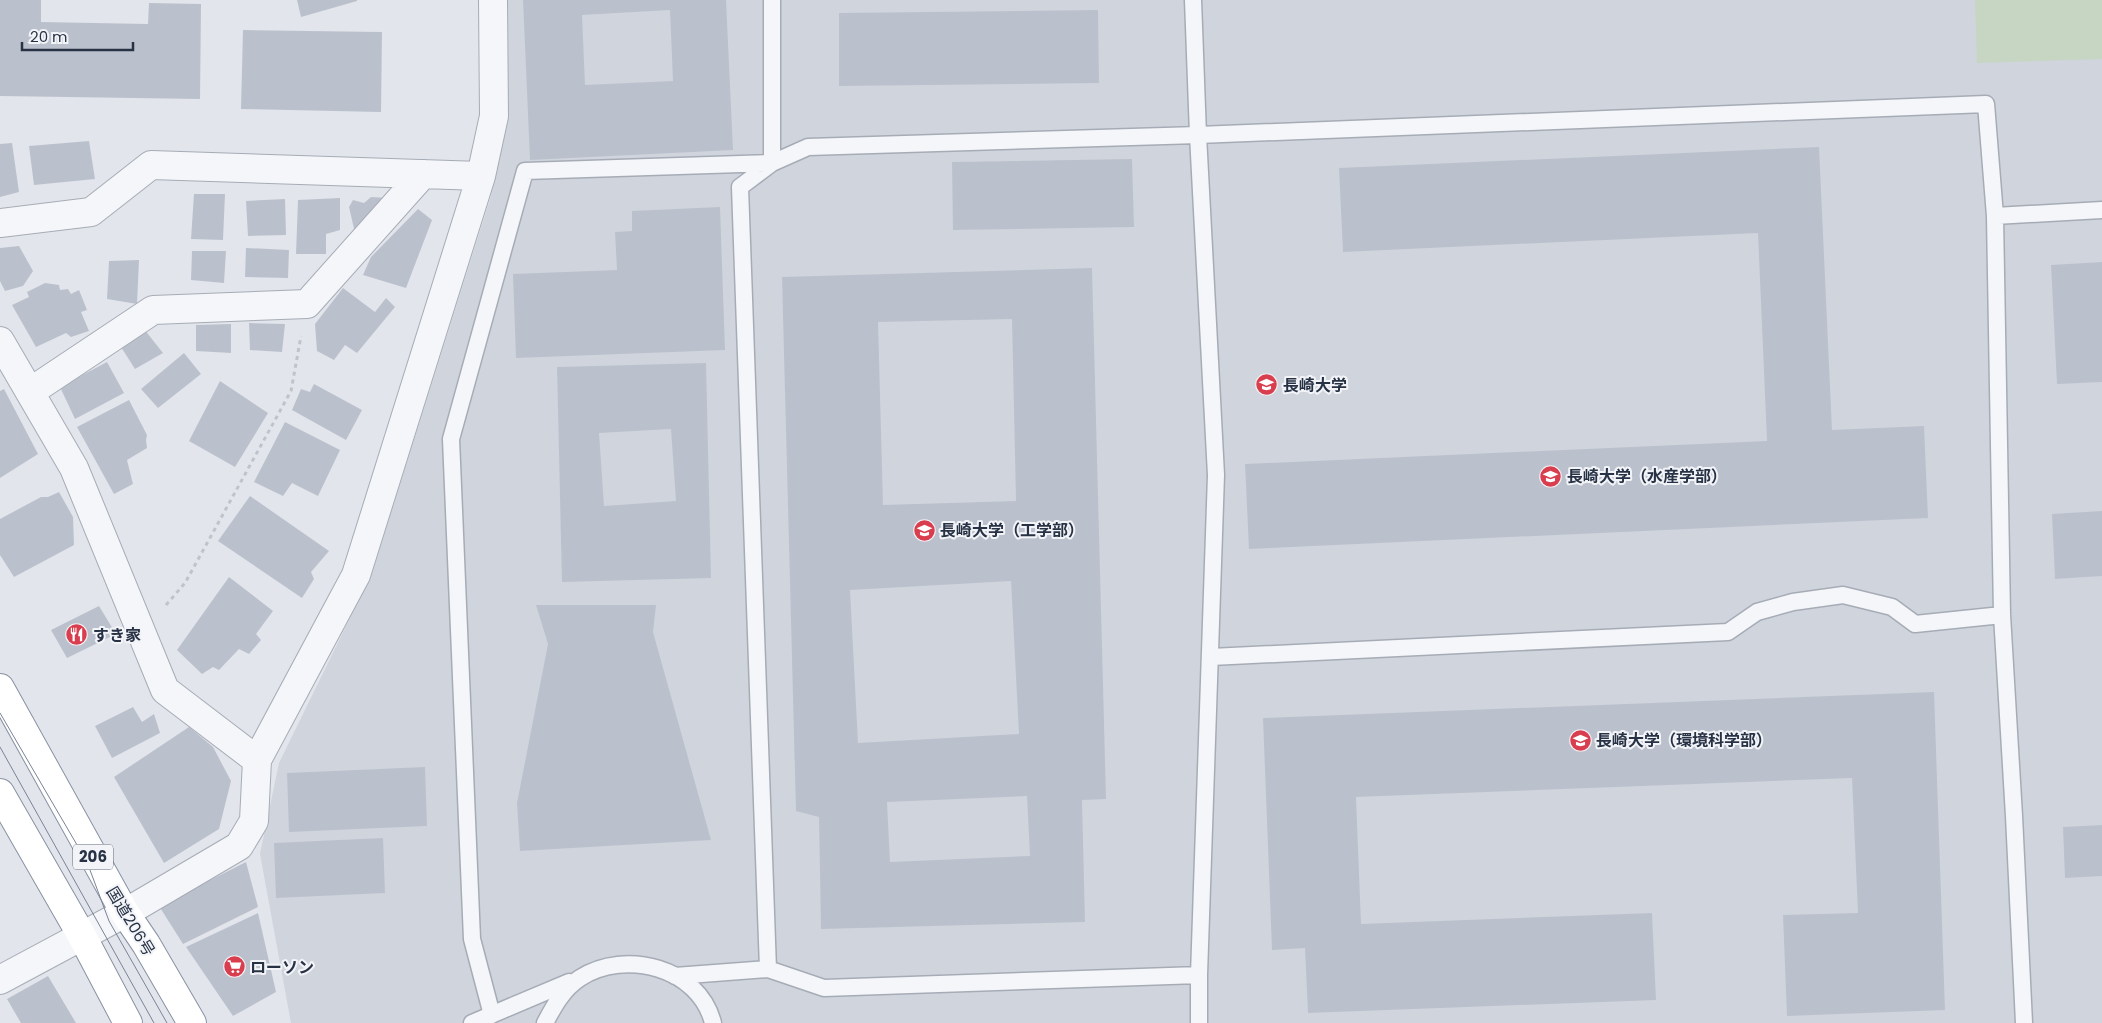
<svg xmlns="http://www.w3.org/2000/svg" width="2102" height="1023" font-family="Poppins,'Noto Sans JP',sans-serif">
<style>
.built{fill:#d0d4dd}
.green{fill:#c6d6c2}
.building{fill:#bbc1cc;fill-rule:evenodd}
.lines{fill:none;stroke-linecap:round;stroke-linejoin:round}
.service-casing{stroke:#a6acb6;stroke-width:19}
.minor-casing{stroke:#a6acb6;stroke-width:30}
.trunk-casing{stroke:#8892a3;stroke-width:30}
.path{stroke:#c0c3ca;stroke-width:3;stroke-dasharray:4 4;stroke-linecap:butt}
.service{stroke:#f5f6f9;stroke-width:16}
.minor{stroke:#f5f6f9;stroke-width:28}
.trunk{stroke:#fff;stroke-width:28}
.tram{stroke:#7a8396;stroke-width:1}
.labels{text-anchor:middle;stroke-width:4;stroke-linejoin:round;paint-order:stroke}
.shield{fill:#f2f4f8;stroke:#656c7b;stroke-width:1}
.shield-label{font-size:15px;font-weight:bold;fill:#283245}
.poi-label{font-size:16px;font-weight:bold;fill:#283245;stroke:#f2f4f8;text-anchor:start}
.street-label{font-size:16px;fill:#283245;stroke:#f2f4f8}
</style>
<rect width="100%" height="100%" fill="#e2e5eb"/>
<path class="built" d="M501,0h1601v1023h-1811l-31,-169 19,-91 93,-190 119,-377 10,-98z"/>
<path class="green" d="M1975,0h127v59l-125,4z"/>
<path class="building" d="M0,0h41v22l107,2 1,-21 52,1 -1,95 -200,-3z
M297,0h60v1l-56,16z
M523,0h203l7,150 -203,10zM670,10l3,71 -88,4 -3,-70z
M1098,10l1,73 -260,3v-73z
M243,30l139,2 -1,80 -140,-3z
M89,141l6,38 -61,6 -5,-39z
M12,143l7,49 -19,5v-53z
M1819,147l13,283 92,-4 4,92 -679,31 -4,-85 522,-23 -9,-208 -415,19 -4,-84z
M1132,159l2,68 -181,3 -1,-68z
M194,194h31l-2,46 -32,-1z
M371,197l18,1 -34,35 -6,-26 4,-7 11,3z
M340,198v32l-14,4v20h-30l2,-54z
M285,199l1,36 -38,1 -2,-35z
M720,207l5,143 -209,8 -3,-84 104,-4 -2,-38 17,-1v-20z
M418,209l14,11 -26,68 -43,-13 8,-18z
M19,246l14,25 -10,15 -18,5 -5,-10v-33z
M246,248l43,2 -1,28 -43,-1z
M192,251h34l-2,32 -33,-3z
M139,260l-2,44 -30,-5 2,-38z
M2102,262v120l-45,2 -6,-119z
M1092,268l14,531 -24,1 3,122 -264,7 -2,-112 -23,-6 -14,-534zM1012,319l4,182 -133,4 -5,-183zM1011,581l8,153 -161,9 -8,-153zM1027,796l3,60 -140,6 -3,-60z
M45,283l14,2 1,5 8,-1 3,5 8,-4 8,20 -6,2 8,19 -18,6 -5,-4 -30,14 -24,-42 17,-8 -2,-5z
M343,288l32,24 11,-14 9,9 -38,46 -12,-8 -11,15 -17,-9 -2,-27z
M249,323l36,1 -3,28 -32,-2z
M231,324v29l-35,-2v-26z
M144,329l19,24 -28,16 -14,-22z
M184,353l17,21 -43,34 -17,-19z
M107,362l17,31 -49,26 -15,-32z
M706,363l5,215 -149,4 -5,-215zM671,429l5,72 -72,5 -5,-73z
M220,381l48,32 -33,54 -46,-26z
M314,384l48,26 -16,30 -54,-30 9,-21 9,3z
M4,389l34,65 -38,24v-87z
M129,400l18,35 -1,5 1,8 -20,12 6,24 -19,10 -37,-67z
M285,422l55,28 -22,46 -26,-13 -9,13 -29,-14z
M59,492l14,25 1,28 -60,32 -14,-22v-36l41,-22h7z
M250,496l79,55 -18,21 3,7 -12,19 -84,-57z
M2102,511v65l-47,3 -3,-65z
M229,577l44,34 -17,23 5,6 -12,14 -10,-5 -20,21 -6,-3 -11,7 -25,-24z
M536,605h120l-3,27 58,208 -191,11 -3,-48 31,-159z
M99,606l17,28 -49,24 -16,-28z
M1934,692l11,318 -158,6 -4,-101 75,-2 -6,-135 -496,19 5,127 291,-11 4,87 -348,13 -3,-65 -33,2 -9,-232z
M133,707l9,15 12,-8 6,19 -48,25 -17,-32z
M189,727l24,20 18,34 -12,48 -55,34 -50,-86z
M425,767l2,59 -138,6 -2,-59z
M2102,825v51l-37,2 -2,-51z
M383,838l2,55 -109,5 -2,-55z
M246,862l12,45 -75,37 -24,-38z
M258,913l18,79 -43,24 -47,-69z
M48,976l28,47h-55l-14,-24z"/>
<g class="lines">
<defs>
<path id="service" d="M1193,0l5,135 18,340 -17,500v48
M772,163v-163
M1995,216l107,-6
M1211,657l517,-25 29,-20 36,-10 50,-7 49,12 23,17 87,-9
M768,969l-28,-782 32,-24 36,-16 390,-12 788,-31 9,112 7,399 12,201 10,207
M675,976l93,-7 56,19 375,-13
M492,1015l-20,-76 -21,-500 74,-268 247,-8
M472,1023l97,-41
M545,1023c9,-17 18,-34 35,-45 45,-29 119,-11 133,45"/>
<path id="minor" d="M0,223l91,-11 60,-47 330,11
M0,341l74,127 91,222 92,70
M30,392l123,-82 154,-6 116,-130
M0,980l125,-67 114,-67 15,-25 3,-61 99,-185 125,-399 13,-60 -1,-116"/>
<path id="trunk" d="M0,688l125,225 21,31 46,79
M0,793l82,143 46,87"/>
</defs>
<use href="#service" class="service-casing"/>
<use href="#minor" class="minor-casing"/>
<use href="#trunk" class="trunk-casing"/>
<path class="path" d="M166,605l19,-22 106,-192 10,-55"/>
<use href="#service" class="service"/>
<use href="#minor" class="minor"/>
<use href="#trunk" class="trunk"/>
<path class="tram" d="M0,713l87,149 22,59 58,102
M0,747l154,276"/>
</g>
<defs>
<symbol id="university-disc" viewBox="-11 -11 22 22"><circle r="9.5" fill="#d93e4f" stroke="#f2f4f8"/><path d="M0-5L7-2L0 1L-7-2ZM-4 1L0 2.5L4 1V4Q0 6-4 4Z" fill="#fff"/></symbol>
<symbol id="restaurant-disc" viewBox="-11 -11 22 22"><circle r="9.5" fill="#d93e4f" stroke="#f2f4f8"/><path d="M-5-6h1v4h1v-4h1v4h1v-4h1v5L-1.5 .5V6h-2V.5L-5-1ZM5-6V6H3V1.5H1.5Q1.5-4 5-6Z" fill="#fff"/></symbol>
<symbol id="supermarket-disc" viewBox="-11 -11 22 22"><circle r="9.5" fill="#d93e4f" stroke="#f2f4f8"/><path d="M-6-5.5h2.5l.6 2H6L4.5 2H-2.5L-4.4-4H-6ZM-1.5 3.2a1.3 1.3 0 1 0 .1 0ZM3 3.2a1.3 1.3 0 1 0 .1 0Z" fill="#fff"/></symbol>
</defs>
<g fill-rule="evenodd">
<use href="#university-disc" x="1254" y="372" width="25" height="25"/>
<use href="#university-disc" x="1538" y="464" width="25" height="25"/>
<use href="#university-disc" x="912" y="518" width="25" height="25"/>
<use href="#restaurant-disc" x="64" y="622" width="25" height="25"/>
<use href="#university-disc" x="1568" y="728" width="25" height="25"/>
<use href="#supermarket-disc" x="222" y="954" width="25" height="25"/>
</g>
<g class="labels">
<rect class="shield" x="73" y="844.5" width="40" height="25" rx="4"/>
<g class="shield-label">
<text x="93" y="862">206</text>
</g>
<g class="poi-label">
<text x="1283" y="391">長崎大学</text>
<text x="1567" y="482">長崎大学（水産学部）</text>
<text x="940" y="536">長崎大学（工学部）</text>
<text x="93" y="641">すき家</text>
<text x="1596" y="746">長崎大学（環境科学部）</text>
<text x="250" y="973">ローソン</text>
</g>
<g class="street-label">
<text transform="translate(131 921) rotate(59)" y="6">国道206号</text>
</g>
</g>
<path d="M22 42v8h111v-8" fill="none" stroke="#283245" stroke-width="2.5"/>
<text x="30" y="42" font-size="15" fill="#283245" stroke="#f2f4f8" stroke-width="4" paint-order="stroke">20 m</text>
</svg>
